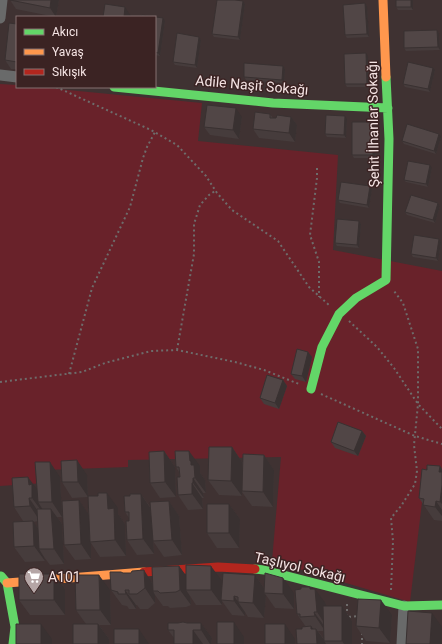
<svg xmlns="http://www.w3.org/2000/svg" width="442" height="644" font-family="Roboto,sans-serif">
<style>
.green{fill:#69222a}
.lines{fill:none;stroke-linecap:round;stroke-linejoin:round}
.path{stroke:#6e6c6b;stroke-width:2;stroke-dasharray:2 3;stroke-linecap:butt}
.street{stroke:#696a6a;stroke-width:11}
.fast{stroke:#63d668;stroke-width:9}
.slow{stroke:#ff974d;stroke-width:9}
.jam{stroke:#b3261e;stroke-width:9}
.wall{fill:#463c3c;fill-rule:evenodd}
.shaded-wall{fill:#393131}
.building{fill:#514646;stroke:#393131}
.labels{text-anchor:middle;stroke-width:3;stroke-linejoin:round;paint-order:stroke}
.street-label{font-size:14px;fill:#f5e4e4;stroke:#3b2323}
.poi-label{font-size:14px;fill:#f5e4e4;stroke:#3b2323;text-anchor:start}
</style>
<rect width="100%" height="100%" fill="#3f3232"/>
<path class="green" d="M0,84l17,1v2h20l165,16 -4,38 140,14 -5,95 109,21v200l-11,-6 -5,4 -16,133 -138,-41 9,-104 -153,3v7l-83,3v13l-45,3z"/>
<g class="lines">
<path class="path" d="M56,87l95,43 26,15 29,31 11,17 15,17 46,31 31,46 21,19
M317,168v10l-7,57 9,27v35
M349,321l28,26 17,21 24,36 24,25
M177,350l17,-96v-30l6,-19 9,-10 6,-4
M69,374l23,-86 38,-81 13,-49 4,-11 8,-15
M0,382l82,-10 23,-9 46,-12 26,-1 58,12 29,8 35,14
M321,394l94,42 27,8
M391,590l2,-49 -2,-23 10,-12 14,-22 2,-13 -3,-26 4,-41v-55l-15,-46 -9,-12
M347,604v13l12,-1
M362,633v11"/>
<path class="street" d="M0,18l2,-18
M0,75l17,2
M402,644l2,-38"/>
<path class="fast" d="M114,87l159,16 115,5
M311,389l11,-42 17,-33 17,-16 30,-18 3,-141 -3,-62
M255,569l9,1 140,36 38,-1
M1,576l6,7 8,44 -2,17"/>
<path class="slow" d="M383,0l3,77
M7,583l137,-11"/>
<path class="jam" d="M144,572l74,-5 37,2"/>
</g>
<path class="wall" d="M10,0h49l-3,17 -40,-8z
M413,0v10h-15l-2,-3z
M243,1l2,3 -5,36 -26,-3 -2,-3z
M365,3l2,3 2,31 -22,1 -2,-3z
M155,17l10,4 -5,35 -5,-1z
M17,24v45h-6l-6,-9z
M437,30l2,3 1,17 -34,1 -2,-3z
M199,37l2,3 -4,28 -22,-3 -2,-3z
M368,56l1,31h-22l-2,-3z
M283,66l2,3 -1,14 -38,-3 -2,-3z
M435,70l-5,22 -25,-5 -2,-3z
M270,114l3,4h3l15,-1 6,8 -2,17 -36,-4 -6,-9z
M242,117l-3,22 -29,-4 -6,-8z
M347,119l-1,19 -19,-1 -2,-3z
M372,122l2,2 1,34h-21l-2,-3z
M441,137l-5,17 -32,-10 -2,-3z
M432,168l-4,19 -22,-5 -2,-2z
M372,189l-3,19 -29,-5 -2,-3z
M438,203l2,3 -5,17 -28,-8 -2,-3z
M359,221l2,3 -2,24 -22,-2 -2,-3z
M439,239l2,3 -3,19 -25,-4 -2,-3z
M308,352l4,5 -6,25 -11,-3 -4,-5z
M283,380l4,6 -8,23 -15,-5 -4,-6z
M362,431l4,5 -8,20 -23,-8 -4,-6z
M232,447l10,15 22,-7 10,15 -1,37 -21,-1 -10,-14v4l-23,-1 -11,-15z
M164,451l11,16 1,30 -16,1 -10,-15z
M200,466v7l5,7 1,13h-3l1,5h-2l1,11 -15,1 -10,-15 2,-18 -1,-5 -3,-5z
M440,466l2,3v52l-8,-1 -15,-22 8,-28z
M87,475l1,21 30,12v6l7,10 1,32 -26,1 -9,-14v16l-16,1 -11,-15 15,-45 9,14v-17l-16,1 -10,-16z
M60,477l2,40h-5l5,7 2,40 -14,1 -6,-8 1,4 -20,1 -11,-15 9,-26 -9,-14 23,-18zM38,521v7l-5,-6z
M141,494l10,14 18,-7 10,15 3,39 -18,2 -11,-16 -1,-20 2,33 -17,1 -10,-15 2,-19v-3l-4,-6 5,-16z
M229,504l11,15 -1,29h-22l-10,-15z
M179,566l7,10 36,5v13l33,-19 9,13 30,5v16l-19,-1 -9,-13 -2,23 -16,-1 -3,-5v4l-13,-1 -10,-14v4h-26l-6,-9 1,9 -5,2 -16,1 -2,-2h-5l-8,-11v8l-7,6h-8l-3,-4h-1v4h-7l-2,-3 -5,-1 -11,-15 12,-17 29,9z
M54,574l11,15v26h-35l-11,-15z
M310,587l16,17v2h16l10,15v23h-55l9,-17 -9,-13 4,-25zM318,631h6v8z
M110,590l1,35h-12l10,14v5h-36l13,-20 -10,-14z
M392,615l-2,28 -24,-2 -10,-15z
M178,623h23l11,15 -1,6h-37v-6l-6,-8z"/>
<path class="shaded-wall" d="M51,0h8l-3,17 -6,-9z
M411,0h2v10l-2,-3z
M243,1l2,3 -5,36 -2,-3z
M365,3l2,3 2,31 -2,-3z
M125,7l6,9v1h-7z
M163,18l2,3 -5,35 -2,-3z
M437,30l2,3 1,17 -2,-3z
M199,37l2,3 -4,28 -2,-3z
M366,53l2,3 1,31 -2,-3z
M283,66l2,3 -1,14 -2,-3z
M433,68l2,2 -5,22 -2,-3z
M236,108l6,9 -3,22 -6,-9z
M345,116l2,3 -1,19 -2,-3z
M291,117l6,8 -2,17 -6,-9z
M372,122l2,2 1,34 -2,-3z
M439,134l2,3 -5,17 -2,-3z
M430,165l2,3 -4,19 -2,-3z
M370,186l2,3 -3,19 -2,-3z
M438,203l2,3 -5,17 -2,-3z
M359,221l2,3 -2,24 -2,-3z
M439,239l2,3 -3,19 -2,-3z
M308,352l4,5 -6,25 -4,-6z
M283,380l4,6 -8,23 -4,-6z
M362,431l4,5 -8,20 -4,-5z
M232,447l10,15v34l-11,-15z
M164,451l11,16 1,30 -11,-15z
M189,451l11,15v7l5,7 1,13 -11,-15 -5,-17z
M264,455l10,15 -1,37 -10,-15z
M77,460l10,15 1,22 -10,-15z
M50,462l10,15 2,40 -10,-15z
M440,466l2,3v6l-3,-3z
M28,477l11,15 -1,10 5,8v3l-11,-15 -3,-13z
M193,478l10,15 1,5 -11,-15z
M192,483l10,15 1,11 -11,-15z
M442,485v19l-2,-2z
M107,493l11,15v6l7,10 1,32 -11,-16 -7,-31z
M141,494l10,15 3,45 -11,-15z
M29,498l11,16v7l-10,-15z
M79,500l10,15 1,27 1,1v16l-10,-15z
M169,501l10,15 3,39 -10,-15z
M436,501l6,9v6l-7,-9z
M229,504l11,15 -1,29 -10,-15z
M51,509l11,15 2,40 -10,-15z
M33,521l10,15 -4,13 5,8 1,4 -11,-15z
M179,566l11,15 -4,9 4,6 1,9 -11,-15z
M211,566l11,15v24l-11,-15z
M144,570l10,16 -1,5 2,4v8l-10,-15z
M54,574l11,15v26l-11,-15z
M99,575l11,15 1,35 -11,-15z
M255,575l11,16 -2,2 2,2 -2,23 -11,-15z
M283,578l11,15v16l-11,-15z
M310,587l6,7 -1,-5 11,15 1,23 -10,-15z
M125,590l11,15v4l-10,-15z
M234,596l11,16v4l-11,-15z
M381,600l11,15 -2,28 -11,-15z
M342,606l10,15v23h-8l-2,-3z
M314,612l11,15v4l-10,-15z
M432,613l10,14 -1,17h-11z
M234,622l10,15v7h-10z
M201,623l11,15 -1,6h-1l-9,-14z
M41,624l11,15v5h-11z
M98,624l11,15v5h-11z
M285,624l10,15v5h-10z
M311,626l6,8 -1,-5 9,12h-1l2,3h-9l-6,-15z
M139,629l10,15h-10z
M193,630l10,14h-10z"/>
<path class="building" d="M10,0h41l-1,8z
M217,0h18l8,1 -5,36 -26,-3z
M396,0h15v7h-15z
M365,3l2,31 -22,1 -2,-30z
M105,4l20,3 -1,10h-21z
M142,15l21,3 -5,35 -3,-1v-35h-14z
M9,23l8,1v38l-12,-2z
M437,30l1,17 -34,1v-17z
M177,33l22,4 -4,28 -22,-3z
M366,53l1,31h-22l-1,-30z
M408,62l25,6 -5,21 -25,-5z
M244,63l39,3 -1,14 -38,-3z
M207,105l29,3 -3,22 -29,-3z
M255,112l15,2v4h6l1,-3 14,2 -2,16 -36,-4z
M326,115l19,1 -1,19 -19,-1z
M352,122h20l1,33h-21z
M407,124l32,10 -5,17 -32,-10z
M408,161l22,4 -4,19 -22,-4z
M341,182l29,4 -3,19 -29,-5z
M411,195l27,8 -5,17 -28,-8z
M337,219l22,2 -2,24 -22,-2z
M414,235l25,4 -3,19 -25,-4z
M297,349l11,3 -6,24 -11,-2z
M267,375l16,5 -8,23 -15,-5z
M338,422l24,9 -8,20 -23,-9z
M209,447h23l-1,34 -23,-1z
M164,451l1,31 -15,1 -1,-31z
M175,451h14l1,10h1v4h3l1,13h-2v5h-1v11l-14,1 -1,-18h3l-1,-10h-3z
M243,454l21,1 -1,37 -21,-1z
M77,460l1,22h-16l-1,-21z
M35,462h15l2,40h-14z
M427,465l13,1 -1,6h3v13l-2,17 -4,-1 -1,6 -12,-2 1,-6 -5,-1 3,-29 5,1z
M28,477l1,8 3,-1v14h-3l1,8 -16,1 -2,-29z
M98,493h9l1,16 6,-1 1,32 -25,2 -2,-46h10z
M130,494h11l2,45 -16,1 -1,-19h3v-9h-4l-1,-16h6z
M79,500l2,44 -17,1 -2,-44z
M169,501l3,39 -19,1 -3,-39z
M207,504h22v29h-22z
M37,509h14l3,40h-15z
M33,521l1,25 -20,1 -1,-25z
M186,565l25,1v24h-25z
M179,566l1,24 -4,2 -16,1 -2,-2h-5l-1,-24z
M144,570l1,18 -8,6h-8v-4h-4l1,4h-8v-2l-7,-2 -1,-18h11l2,1h8l1,-2z
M223,573l32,2 -2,28 -15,-1v-5l-4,-1v5l-13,-1z
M265,573l18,5v16l-19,-1z
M19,574h35v26h-35z
M75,575h24l1,35h-24z
M301,587h9v2h5l2,23h-3l1,4 -15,1v-3h-3l-2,-24 6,-1z
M358,599l23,1 -2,28 -23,-2z
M323,606h19v35h-18z
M408,611l24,2 -2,31h-24z
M183,622l4,1h14v7h-8v14h-19v-14h-6v-7h10z
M217,622h17v22h-17z
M16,624h25v20h-25z
M73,624h25v20h-25z
M265,624h20v20h-20z
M311,626v3h5l1,15h-20l-1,-15h6v-2z
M114,629h25v15h-25z"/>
<defs>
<symbol id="supermarket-pin" viewBox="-11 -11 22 30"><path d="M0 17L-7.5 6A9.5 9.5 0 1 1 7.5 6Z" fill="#b5a6a6" stroke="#3b2323"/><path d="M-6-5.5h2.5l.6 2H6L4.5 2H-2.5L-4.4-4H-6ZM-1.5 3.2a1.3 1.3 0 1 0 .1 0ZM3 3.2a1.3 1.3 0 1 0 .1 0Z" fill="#fff"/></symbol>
</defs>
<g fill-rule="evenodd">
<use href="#supermarket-pin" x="23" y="566" width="22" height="30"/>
</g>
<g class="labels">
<g class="street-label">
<text transform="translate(252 85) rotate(5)" y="5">Adile Naşit Sokağı</text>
<text transform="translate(373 124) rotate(-91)" y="5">Şehit İlhanlar Sokağı</text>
<text transform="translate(300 567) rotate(13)" y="5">Taşlıyol Sokağı</text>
</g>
<g class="poi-label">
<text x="48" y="582">A101</text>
</g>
</g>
<rect x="16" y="16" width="140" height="72" fill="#3b2323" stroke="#857070"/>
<rect x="24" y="29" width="20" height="6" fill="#63d668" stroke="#857070"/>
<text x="52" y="36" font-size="12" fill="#f5e4e4">Akıcı</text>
<rect x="24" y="49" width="20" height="6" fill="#ff974d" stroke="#857070"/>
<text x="52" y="56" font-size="12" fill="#f5e4e4">Yavaş</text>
<rect x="24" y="69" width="20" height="6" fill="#b3261e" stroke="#857070"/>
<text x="52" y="76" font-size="12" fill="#f5e4e4">Sıkışık</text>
</svg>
